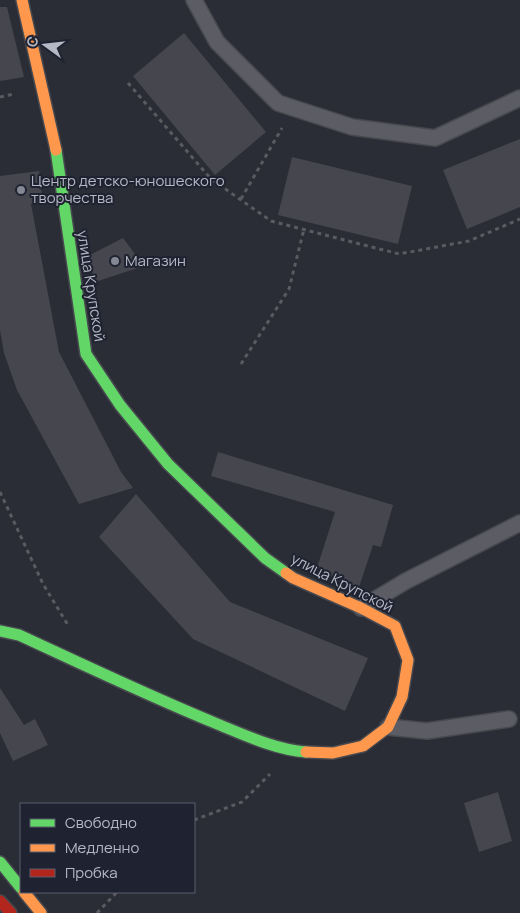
<svg xmlns="http://www.w3.org/2000/svg" width="520" height="913" font-family="Manrope,sans-serif">
<style>
.building{fill:#45464e}
.lines{fill:none;stroke-linecap:round;stroke-linejoin:round}
.lane-casing{stroke:#47494f;stroke-width:18}
.fast-casing{stroke:#47494f;stroke-width:14}
.slow-casing{stroke:#47494f;stroke-width:14}
.jam-casing{stroke:#47494f;stroke-width:14}
.path{stroke:#595b61;stroke-width:3;stroke-dasharray:4 4;stroke-linecap:butt}
.lane{stroke:#5b5c64;stroke-width:15}
.fast{stroke:#63d668;stroke-width:11}
.slow{stroke:#ff974d;stroke-width:11}
.jam{stroke:#b3261e;stroke-width:11}
.poi-dot{fill:#858794;stroke:#1f2230;stroke-width:2}
.labels{text-anchor:middle;stroke-width:4;stroke-linejoin:round;paint-order:stroke}
.poi-label{font-size:15px;fill:#b6b8c6;stroke:#1f2230;text-anchor:start}
.street-label{font-size:15px;fill:#b6b8c6;stroke:#1f2230}
</style>
<rect width="100%" height="100%" fill="#2b2d36"/>
<path class="building" d="M0,7h7l17,70 -24,4z
M184,33l82,99 -51,43 -82,-99z
M520,139v68l-53,22 -24,-59z
M292,157l120,29 -14,58 -120,-29z
M39,171l4,32 -12,1 28,148 62,120 12,16 -54,16 -62,-114 -13,-37 -4,-23v-154z
M123,238l21,28 -49,16 -7,-26z
M218,452l175,53 -12,42 -8,-2 -14,42 -43,-16 19,-59 -124,-36z
M136,494l94,108 138,56 -23,53 -152,-72 -94,-102z
M0,688l24,37 11,-6 13,26 -35,16 -13,-28z
M498,792l14,49 -33,11 -15,-49z"/>
<g class="lines">
<defs>
<path id="lane" d="M194,0l23,42 61,61 74,24 83,11 85,-40
M361,608l45,-27 114,-58
M388,727l39,4 82,-12"/>
<path id="fast" d="M56,150l30,204 34,51 48,59 97,94 21,15
M0,631l19,4c65,30 130,61 196,88 27,11 61,27 91,29
M0,862l21,26"/>
<path id="slow" d="M22,0l34,150
M286,573l7,5 68,30 34,18 13,34 -6,37 -14,30 -25,19 -30,7 -27,-1
M24,892l17,21"/>
<path id="jam" d="M0,901l11,12"/>
</defs>
<use href="#lane" class="lane-casing"/>
<use href="#fast" class="fast-casing"/>
<use href="#slow" class="slow-casing"/>
<use href="#jam" class="jam-casing"/>
<path class="path" d="M128,83l83,96 60,42 128,33 70,-13 51,-22
M0,97l14,-3
M241,199l41,-71
M241,364l48,-75 15,-60
M0,492l43,92 25,41
M194,820l48,-18 28,-28
M97,913l20,-21"/>
<use href="#lane" class="lane"/>
<use href="#fast" class="fast"/>
<use href="#slow" class="slow"/>
<use href="#jam" class="jam"/>
</g>
<g class="poi-dot">
<circle cx="21" cy="190" r="5"/>
<circle cx="115" cy="261" r="5"/>
</g>
<g class="labels">
<g class="poi-label">
<text x="31" y="186">Центр детско-юношеского<tspan x="31" dy="17">творчества</tspan></text>
<text x="125" y="266">Магазин</text>
</g>
<g class="street-label">
<text transform="translate(91 286) rotate(81)" y="5">улица Крупской</text>
<text transform="translate(342 583) rotate(27)" y="5">улица Крупской</text>
</g>
</g>
<rect x="20" y="803" width="175" height="90" fill="#1f2230" stroke="#5b5e6c"/>
<rect x="30" y="819" width="25" height="8" fill="#63d668" stroke="#5b5e6c"/>
<text x="65" y="828" font-size="15" fill="#b6b8c6">Свободно</text>
<rect x="30" y="844" width="25" height="8" fill="#ff974d" stroke="#5b5e6c"/>
<text x="65" y="853" font-size="15" fill="#b6b8c6">Медленно</text>
<rect x="30" y="869" width="25" height="8" fill="#b3261e" stroke="#5b5e6c"/>
<text x="65" y="878" font-size="15" fill="#b6b8c6">Пробка</text>
<g transform="translate(45 45) rotate(285)" stroke="#1f2230" stroke-width="4" paint-order="stroke">
<path d="M0-4L9 19L0 12L-9 19Z" fill="#b6b8c6"/>
<text y="-8" font-size="14" font-weight="bold" text-anchor="middle" fill="#b6b8c6">С</text>
</g>
</svg>
